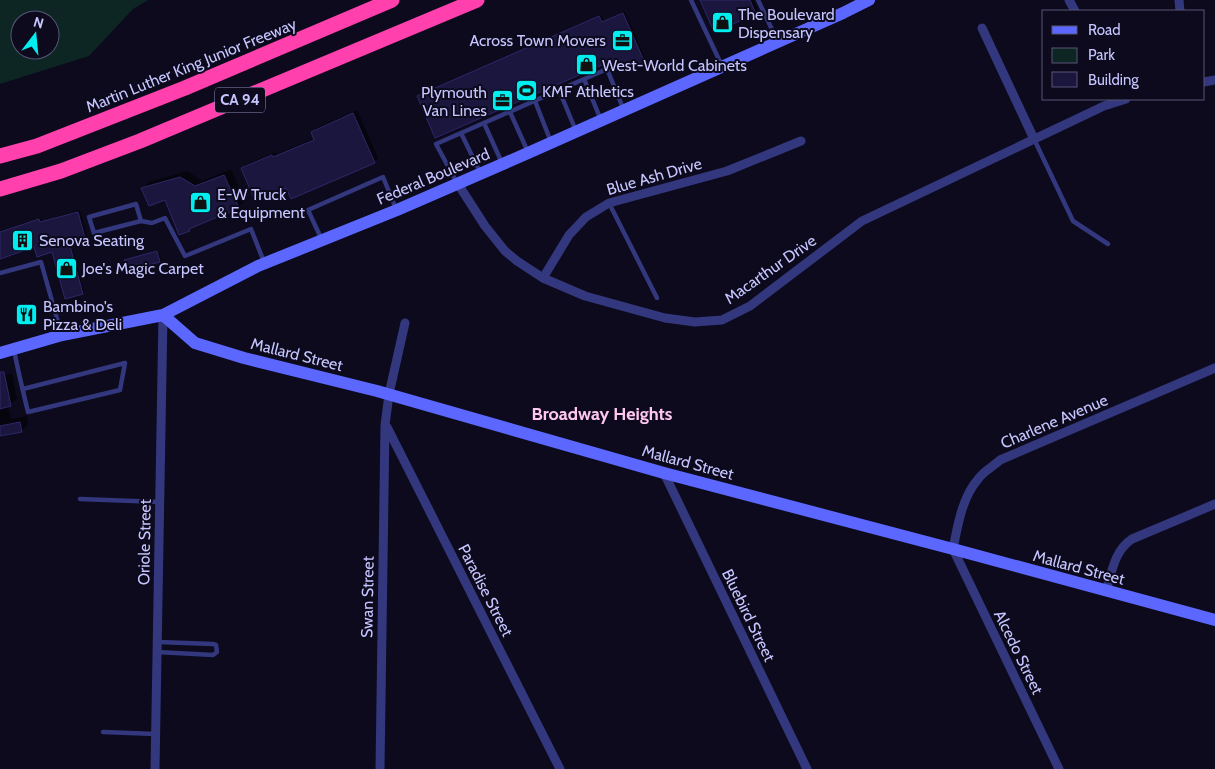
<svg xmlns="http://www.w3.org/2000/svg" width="1215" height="769" font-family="Cabin,sans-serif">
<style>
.green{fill:#0d2623;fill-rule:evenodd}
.shadow{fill:#0007}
.building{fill:#1a163d;stroke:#2e276a}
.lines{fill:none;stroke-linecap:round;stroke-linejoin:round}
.lane{stroke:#33377d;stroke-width:4.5}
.street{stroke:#33377d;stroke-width:9}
.secondary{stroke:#5c67ff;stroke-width:12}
.highway{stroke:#ff40ad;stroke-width:15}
.labels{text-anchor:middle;stroke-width:4;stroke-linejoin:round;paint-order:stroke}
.shield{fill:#0c0a1c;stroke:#8e8dbb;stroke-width:1}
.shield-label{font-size:15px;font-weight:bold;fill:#c6c5ff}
.poi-label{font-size:16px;fill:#c6c5ff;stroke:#0c0a1c;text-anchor:start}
.street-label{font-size:16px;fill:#c6c5ff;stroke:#0c0a1c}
.neighbourhood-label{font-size:18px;font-weight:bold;fill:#ffc7f0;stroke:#0c0a1c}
</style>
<rect width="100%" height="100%" fill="#0c0a1c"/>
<path class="green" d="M0,0h148l-15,9 -44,47 -89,28zM20,20h30v30h-30z"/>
<path class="shadow" d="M701,0h53l4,10 -3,3z
M625,12l21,48 -21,10 -7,-14 -198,39 181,-80 3,6z
M357,110l21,48 -4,4 -87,24 -44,-18 4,-4 29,-12 1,2 38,-16 -3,-6 4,-4z
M231,169l14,32 -7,6 -45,19 -4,4 -24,-32 -22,-10 6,-6 38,-11 15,10z
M80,210l7,25 -17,6 14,50 -2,2 -29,-43 -18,-4 -35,11v-26l41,-13 1,3z
M158,250l3,10 -2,1 -34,-1z
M32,302l4,17 -2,3 -12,-15 3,-3z
M12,373l5,26 -9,7 3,13 16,-3 1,8 -6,7 -22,4v-59z"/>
<path class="building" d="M700,0h50l6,14 -42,18z
M623,13l22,50 -21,9 -6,-14 -183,80 -18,-42 182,-80 3,6z
M353,113l22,50 -84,36 -5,-11 -31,13 -14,-33 31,-13 1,2 41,-17 -3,-8z
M224,175l15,33 -50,21 1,2 -11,4 -14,-35 -16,6 -8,-18 39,-11 15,9z
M78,212l7,26 -16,4 14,52 -18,5 -13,-47 -15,5 -3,-10 -34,12v-27l39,-13 1,3z
M157,251l3,11 -33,9 -3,-11z
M29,304l5,19 -9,2 -5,-19z
M0,372h4l7,34 -11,3z
M20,422l2,10 -22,4v-10z"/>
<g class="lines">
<path class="lane" d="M691,0l31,66
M758,0l20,42
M584,79l17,41
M559,90l17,41
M535,101l16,41
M510,112l18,40
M484,123l18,40
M461,133l19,39
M1034,139l39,82 35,23
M457,183l-21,-39 171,-75 16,39
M609,203l48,95
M141,221l-5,-17 -47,13 5,16 47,-12 11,2 13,-5 20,38 66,-27 13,33
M321,238l-13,-28 75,-33 13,32
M0,273l41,-11 20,71
M14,350c4,21 9,41 14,62l92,-22 5,-27 -102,26
M80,499l80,3
M157,652l56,3 4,-3 -1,-7 -3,-1 -55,-2
M103,732l53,2"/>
<path class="street" d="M1069,0l6,11
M1179,0l1,11
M982,28l52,111
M1204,82l11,-2
M458,184l27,42 20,25 12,10 26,17 42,18 80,22 30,4 27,-2 28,-14 112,-85 242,-115 22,-7
M543,278l26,-43 17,-18 23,-14 118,-32 74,-30
M387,427l173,342
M664,473l143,296
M1106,591c6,-19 8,-40 26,-52l83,-35
M155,769l8,-454
M380,769l5,-344 4,-31 16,-71
M1059,769l-106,-220c5,-25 9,-52 26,-71 5,-7 15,-12 21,-18l215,-92"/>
<path class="secondary" d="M163,315l32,28 49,15 133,33 287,82 289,76 262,71
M0,353l62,-18 101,-20 95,-49 139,-56 131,-57 315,-140 26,-13"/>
<path class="highway" d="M0,156l37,-10 148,-58 207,-88
M0,189l61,-18 79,-30 337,-141"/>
</g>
<defs>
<symbol id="shop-square" viewBox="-11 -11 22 22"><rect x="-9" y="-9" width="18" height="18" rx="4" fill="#00eef0" stroke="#0c0a1c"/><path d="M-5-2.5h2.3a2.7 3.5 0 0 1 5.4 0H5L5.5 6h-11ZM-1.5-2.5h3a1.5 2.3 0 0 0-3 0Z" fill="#111"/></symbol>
<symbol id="office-square" viewBox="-11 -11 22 22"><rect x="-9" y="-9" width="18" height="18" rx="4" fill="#00eef0" stroke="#0c0a1c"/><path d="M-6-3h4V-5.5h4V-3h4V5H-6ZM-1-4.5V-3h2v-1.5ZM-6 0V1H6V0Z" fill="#111"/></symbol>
<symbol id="stadium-square" viewBox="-11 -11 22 22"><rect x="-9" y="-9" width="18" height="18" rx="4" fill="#00eef0" stroke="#0c0a1c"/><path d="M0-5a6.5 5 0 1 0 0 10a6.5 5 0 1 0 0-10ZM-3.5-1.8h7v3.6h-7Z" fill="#111"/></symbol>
<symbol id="building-square" viewBox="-11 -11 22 22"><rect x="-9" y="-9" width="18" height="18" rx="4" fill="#00eef0" stroke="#0c0a1c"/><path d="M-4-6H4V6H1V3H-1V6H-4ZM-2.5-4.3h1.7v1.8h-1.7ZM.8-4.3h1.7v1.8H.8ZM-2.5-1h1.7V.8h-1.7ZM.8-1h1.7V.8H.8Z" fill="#111"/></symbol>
<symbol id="restaurant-square" viewBox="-11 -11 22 22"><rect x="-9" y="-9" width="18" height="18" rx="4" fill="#00eef0" stroke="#0c0a1c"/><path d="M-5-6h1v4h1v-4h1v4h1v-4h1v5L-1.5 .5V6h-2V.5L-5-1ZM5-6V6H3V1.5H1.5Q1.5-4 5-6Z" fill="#111"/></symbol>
</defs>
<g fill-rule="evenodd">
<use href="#shop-square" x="710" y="10" width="25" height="25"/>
<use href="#office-square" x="610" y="28" width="25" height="25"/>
<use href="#shop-square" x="574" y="52" width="25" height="25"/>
<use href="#stadium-square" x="514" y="78" width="25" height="25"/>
<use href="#office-square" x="490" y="88" width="25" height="25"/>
<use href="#shop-square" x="188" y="190" width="25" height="25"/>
<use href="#building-square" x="10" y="228" width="25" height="25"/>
<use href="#shop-square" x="54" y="256" width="25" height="25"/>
<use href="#restaurant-square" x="14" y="302" width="25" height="25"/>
</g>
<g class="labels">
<rect class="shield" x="215" y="87.5" width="50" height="25" rx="4"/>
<g class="shield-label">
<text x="240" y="105">CA 94</text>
</g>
<g class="poi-label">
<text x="738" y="20">The Boulevard<tspan x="738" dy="18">Dispensary</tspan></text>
<text x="606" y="46" text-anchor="end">Across Town Movers</text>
<text x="602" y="71">West-World Cabinets</text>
<text x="542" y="97">KMF Athletics</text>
<text x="487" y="98" text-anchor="end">Plymouth<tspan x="487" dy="18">Van Lines</tspan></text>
<text x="217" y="200">E-W Truck<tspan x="217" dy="18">&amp; Equipment</tspan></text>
<text x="39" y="246">Senova Seating</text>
<text x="82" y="274">Joe's Magic Carpet</text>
<text x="43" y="312">Bambino's<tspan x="43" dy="18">Pizza &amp; Deli</tspan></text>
</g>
<g class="street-label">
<text transform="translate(191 65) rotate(-22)" y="6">Martin Luther King Junior Freeway</text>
<text transform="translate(433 176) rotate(-23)" y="6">Federal Boulevard</text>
<text transform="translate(654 176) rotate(-16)" y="6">Blue Ash Drive</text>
<text transform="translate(770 269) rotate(-35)" y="6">Macarthur Drive</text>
<text transform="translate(297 354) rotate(14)" y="6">Mallard Street</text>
<text transform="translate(1054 421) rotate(-23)" y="6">Charlene Avenue</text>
<text transform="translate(688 462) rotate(15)" y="6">Mallard Street</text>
<text transform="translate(144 542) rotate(-89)" y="6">Oriole Street</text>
<text transform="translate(1079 567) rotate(15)" y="6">Mallard Street</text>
<text transform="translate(486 590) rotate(63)" y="6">Paradise Street</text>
<text transform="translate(367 597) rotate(-89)" y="6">Swan Street</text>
<text transform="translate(749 615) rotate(64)" y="6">Bluebird Street</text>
<text transform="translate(1019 652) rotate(64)" y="6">Alcedo Street</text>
</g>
<g class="neighbourhood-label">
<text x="602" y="420">Broadway Heights</text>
</g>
</g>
<rect x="1042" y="10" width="162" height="90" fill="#0c0a1c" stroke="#565577"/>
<rect x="1052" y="26" width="25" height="8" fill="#5c67ff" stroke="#565577"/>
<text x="1088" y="35" font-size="15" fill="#c6c5ff">Road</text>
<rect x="1052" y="48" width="25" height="15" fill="#0d2623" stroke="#565577"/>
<text x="1088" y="60" font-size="15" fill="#c6c5ff">Park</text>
<rect x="1052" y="72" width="25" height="15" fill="#1a163d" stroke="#565577"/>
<text x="1088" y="85" font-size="15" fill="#c6c5ff">Building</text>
<g transform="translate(35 35) rotate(16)"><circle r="24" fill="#0c0a1c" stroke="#565577"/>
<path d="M0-4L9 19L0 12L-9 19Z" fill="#00eef0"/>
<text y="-8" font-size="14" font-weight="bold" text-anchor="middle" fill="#c6c5ff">N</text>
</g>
</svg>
